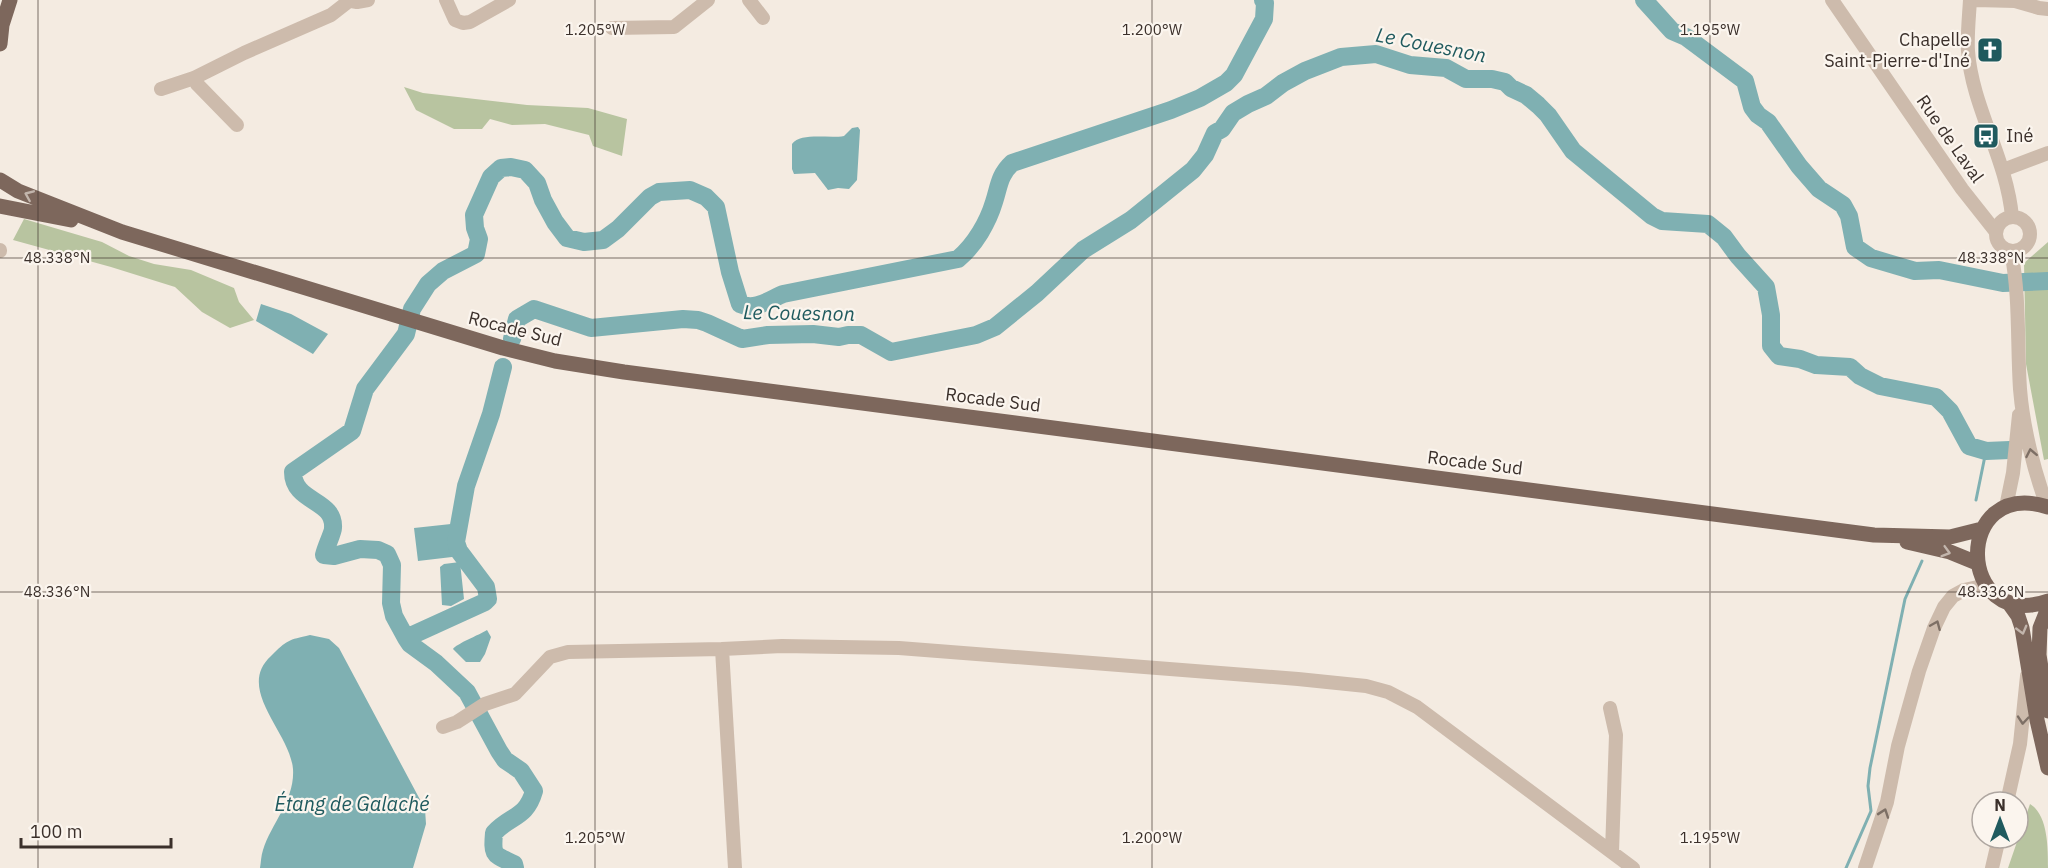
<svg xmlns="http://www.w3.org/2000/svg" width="2048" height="868" font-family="'IBM Plex Sans',sans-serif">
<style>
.green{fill:#b8c4a0}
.water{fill:#7fb0b2}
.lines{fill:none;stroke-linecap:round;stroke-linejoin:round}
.stream{stroke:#7fb0b2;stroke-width:3}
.river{stroke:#7fb0b2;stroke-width:18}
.minor{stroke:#cdbbac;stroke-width:14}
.major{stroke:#7d675c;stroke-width:15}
.oneway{stroke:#c2b5ac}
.oneway2{stroke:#7d6f65}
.ticks{fill:none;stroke:#3b302b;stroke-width:1.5;stroke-opacity:0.45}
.labels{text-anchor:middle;stroke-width:4.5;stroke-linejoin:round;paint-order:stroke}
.poi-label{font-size:18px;fill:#3b302b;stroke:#fbf5ee;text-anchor:end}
.street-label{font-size:18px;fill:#3b302b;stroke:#fbf5ee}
.water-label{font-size:20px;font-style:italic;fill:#1f5a5e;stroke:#fbf5ee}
.ticks-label{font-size:15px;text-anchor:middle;fill:#3b302b;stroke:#fbf5ee;stroke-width:4.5;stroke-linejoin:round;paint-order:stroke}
</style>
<rect width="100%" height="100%" fill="#f4ebe1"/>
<path class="green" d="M404,87l19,6 104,12 61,3 39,11 -5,37 -29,-10 -4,-11 -44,-11 -33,1 -22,-6 -8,10h-28l-38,-19z
M24,219l78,23 27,14 25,8 37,6 43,18 5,14 15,18 -24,8 -28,-16 -27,-25 -64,-20 -98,-27z
M2048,242v217l-4,1 -18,-96 -2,-101z
M2030,804c18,11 18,44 18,64h-40z"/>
<path class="water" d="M858,127l2,3 -3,50 -8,9 -11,-1 -10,2 -13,-17 -21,1 -2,-5v-25c9,-12 37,-5 52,-8l8,-8z
M261,304l30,10 37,20 -15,20 -57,-33z
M451,524l1,33 -34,4 -4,-33z
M460,562l4,37 -13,7 -9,-1 -2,-38 4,-3z
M487,630l4,7 -6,17 -5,8h-14l-13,-13c3,-5 26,-14 34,-19z
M310,635l19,4 10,9 86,161 1,15 -13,44h-153c1,-6 1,-12 3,-18 9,-28 32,-50 30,-81 -3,-37 -58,-80 -22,-113 16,-16 17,-16 39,-21z"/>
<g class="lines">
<path class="stream" d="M1976,500l10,-49
M1846,868l25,-57 -3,-25 2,-18 35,-169 17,-38"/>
<path class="river" d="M1644,0l28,31 14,6 59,44 7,26 6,8 10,7 31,44 20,23 24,16 6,11 6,31 16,11 44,13 24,-1 64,13 45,-2
M512,339l5,-20 17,-10 57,19 92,-9 15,1 9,3 35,16 26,-4 45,-1 26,3 9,-2h13l30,17 85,-17 19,-8 42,-34 46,-43 48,-30 62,-50 12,-15 10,-22 7,-4 11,-16 15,-9 18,-8 17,-13 22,-12 36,-14 35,-3 34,11 36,3 20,11h26l13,3 6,6 15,7 12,10 10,10 25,36 79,65 10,5 46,3 16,13 14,19 28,31 5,28v31l8,10 21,3 16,6 34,2 10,9 20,10 56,11 14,14 19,35 17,5 24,-1
M406,638l79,-36 3,-3 -2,-12 -27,-36 -3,-9 10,-56 25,-72 12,-47
M515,868l-1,-4c-20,-10 -22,-7 -20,-31 16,-18 32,-14 40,-42l-13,-20 -16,-11 -6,-9 -32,-59 -31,-29 -26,-19 -4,-6 -12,-22 -3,-13 1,-38 -5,-11 -9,-4 -18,-1 -26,7 -10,-1c2,-9 9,-22 9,-27 2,-29 -40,-25 -40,-56l59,-41 13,-42 41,-55 6,-25 16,-25 15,-13 33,-17 3,-15 -4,-11 -1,-13 17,-38 10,-9 10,-1 14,3 12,13 6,17 12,22 12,16 17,4 19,-2 15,-11 32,-32 9,-5 31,-2 16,7 10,10 14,65 10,32c15,7 29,-4 43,-10l175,-35c17,-14 30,-37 36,-57 5,-15 5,-27 18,-39l159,-53 29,-12 26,-15 8,-8 30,-56 1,-16 -2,-3"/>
<path class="minor" d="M346,0l11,2 11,-2
M446,0l9,20 8,3 7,-1 39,-22
M749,0l14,18
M1832,0l130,189 34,43
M1970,0c-1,17 -3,35 -2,51 4,56 39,108 44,166
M1976,0l39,1 24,7 9,1
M612,28l62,-1 34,-27
M194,78l3,6 40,41
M161,89l33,-11 50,-25 87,-38 18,-14
M2003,170l45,-17
M1996 234a17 17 0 1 1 34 0a17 17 0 1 1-34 0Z
M0,251v-1
M2011,251c9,45 6,92 9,138 3,38 14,82 27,117
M2006,507l7,-34 6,-58
M722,649l13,219
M1610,708l6,27 -4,117
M443,727l14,-5 28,-18 30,-10 35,-37 18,-5 154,-3 60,-3 117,2 399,31 68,7 22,6 29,15 216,161
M2007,802l13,-58 7,-68
M1865,868l22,-66 11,-56 21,-75 15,-43 10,-21 9,-11 11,-6 23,-5
M1992,868l7,-30"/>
<path class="major" d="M0,44l2,-19 8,-25
M0,180l18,11 104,41 381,116 52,13 69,11 1250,163 76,2 32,-8
M0,206l71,14
M2048,507c-96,-30 -92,126 0,94
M1907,542l43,10 27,11
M2008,602l10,14 4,12 15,92 11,48
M2048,608l-8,20 -1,27 9,56"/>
</g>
<defs><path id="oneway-chevron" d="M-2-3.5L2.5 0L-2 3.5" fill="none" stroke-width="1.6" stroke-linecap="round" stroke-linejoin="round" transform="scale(1.5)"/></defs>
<g class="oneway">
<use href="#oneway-chevron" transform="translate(29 195) rotate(-157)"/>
<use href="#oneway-chevron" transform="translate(1946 552) rotate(16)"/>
<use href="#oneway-chevron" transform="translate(2022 630) rotate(75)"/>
</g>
<g class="oneway2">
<use href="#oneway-chevron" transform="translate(2031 453) rotate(-101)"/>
<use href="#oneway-chevron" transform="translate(1936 625) rotate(-67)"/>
<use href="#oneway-chevron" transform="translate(2023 720) rotate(95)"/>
<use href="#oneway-chevron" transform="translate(1884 813) rotate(-71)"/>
</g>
<path class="ticks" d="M38,0v868M595,0v868M1152,0v868M1710,0v868M0,258h2048M0,592h2048"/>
<defs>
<symbol id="church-square" viewBox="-11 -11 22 22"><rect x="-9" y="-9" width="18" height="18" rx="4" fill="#1f5a5e" stroke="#fbf5ee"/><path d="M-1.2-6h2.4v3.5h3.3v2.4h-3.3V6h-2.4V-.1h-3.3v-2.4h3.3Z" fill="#fff"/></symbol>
<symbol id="bus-square" viewBox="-11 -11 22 22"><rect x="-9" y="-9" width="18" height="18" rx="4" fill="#1f5a5e" stroke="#fbf5ee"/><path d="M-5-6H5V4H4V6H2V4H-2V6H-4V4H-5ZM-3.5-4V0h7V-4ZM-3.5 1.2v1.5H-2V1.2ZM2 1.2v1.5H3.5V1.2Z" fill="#fff"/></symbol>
</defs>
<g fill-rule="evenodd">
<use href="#church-square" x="1975" y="35" width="30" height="30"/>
<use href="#bus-square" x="1971" y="121" width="30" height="30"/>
</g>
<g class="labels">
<g class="poi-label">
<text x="1970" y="46">Chapelle<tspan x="1970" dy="21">Saint-Pierre-d'Iné</tspan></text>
<text x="2006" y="142" text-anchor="start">Iné</text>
</g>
<g class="street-label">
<text transform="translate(1950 139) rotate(55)" y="6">Rue de Laval</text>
<text transform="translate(515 329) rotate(14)" y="6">Rocade Sud</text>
<text transform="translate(993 400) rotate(7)" y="6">Rocade Sud</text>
<text transform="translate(1475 463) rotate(7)" y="6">Rocade Sud</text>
</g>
<g class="water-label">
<text transform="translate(1431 45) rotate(11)" y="7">Le Couesnon</text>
<text transform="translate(799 313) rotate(1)" y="7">Le Couesnon</text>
<text x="352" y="811">Étang de Galaché</text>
</g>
</g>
<g class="ticks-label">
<text x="595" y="35">1.205°W</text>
<text x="1152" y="35">1.200°W</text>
<text x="1710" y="35">1.195°W</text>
<text x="57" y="263">48.338°N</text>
<text x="1991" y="263">48.338°N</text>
<text x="57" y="597">48.336°N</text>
<text x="1991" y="597">48.336°N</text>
<text x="595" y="843">1.205°W</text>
<text x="1152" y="843">1.200°W</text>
<text x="1710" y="843">1.195°W</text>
</g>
<g transform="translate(2000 820)"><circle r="28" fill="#fbf5ee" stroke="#aea6a0" stroke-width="1.5"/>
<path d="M0-4.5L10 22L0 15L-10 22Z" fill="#1f5a5e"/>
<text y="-9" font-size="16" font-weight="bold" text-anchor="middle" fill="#3b302b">N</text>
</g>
<path d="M21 838v9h150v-9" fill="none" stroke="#3b302b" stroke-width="3"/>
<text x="30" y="838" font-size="18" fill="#3b302b" stroke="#fbf5ee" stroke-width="4.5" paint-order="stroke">100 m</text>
</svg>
